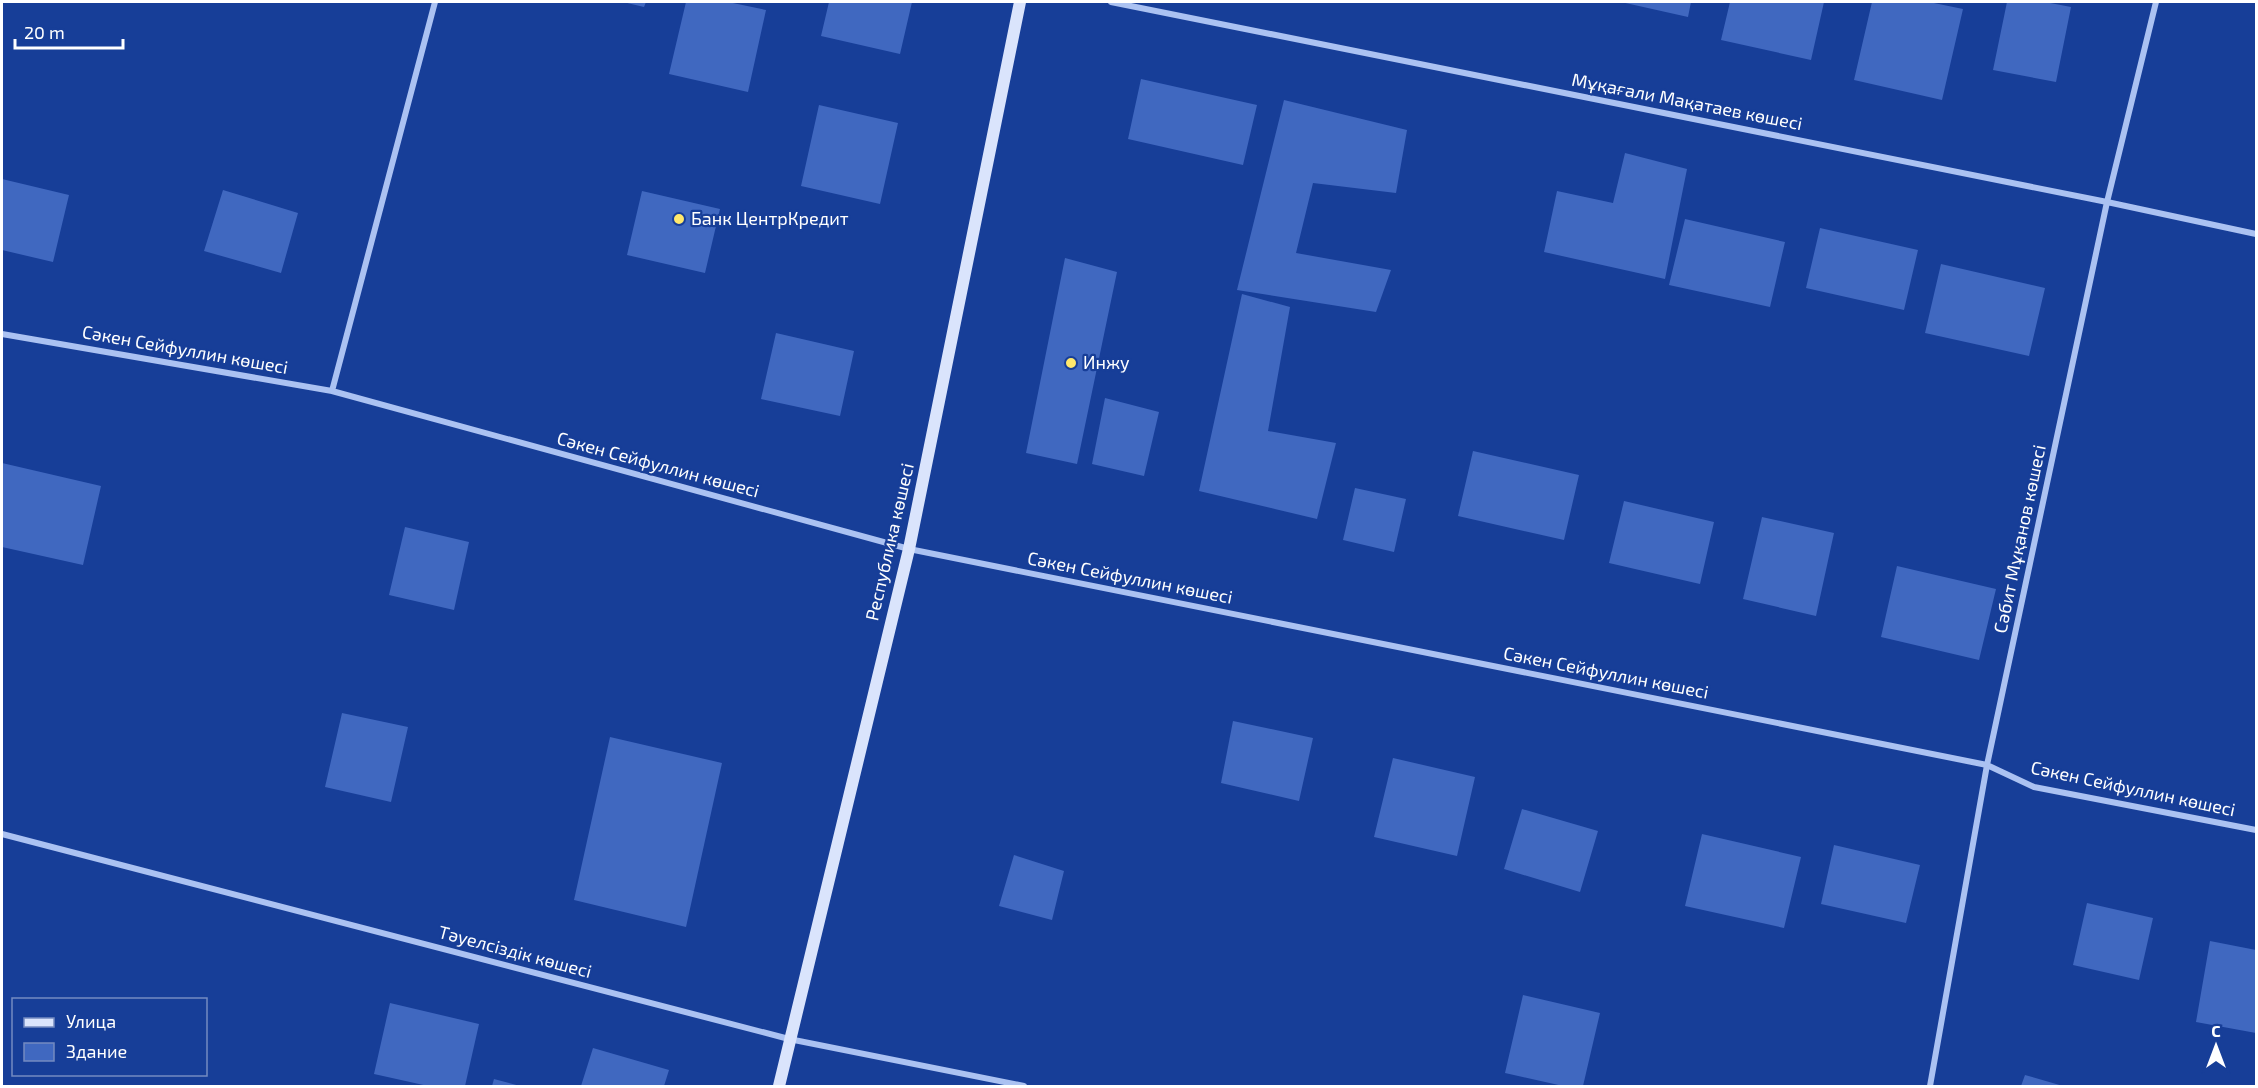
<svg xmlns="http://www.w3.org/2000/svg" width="2258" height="1088" font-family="'Exo 2',sans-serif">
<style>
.building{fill:#4068c0}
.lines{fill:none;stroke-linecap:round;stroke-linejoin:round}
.street{stroke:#abc2f2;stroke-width:6}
.secondary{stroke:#dae4fc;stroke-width:12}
.poi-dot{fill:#ffe86c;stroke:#173e98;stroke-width:2}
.labels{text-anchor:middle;stroke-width:4.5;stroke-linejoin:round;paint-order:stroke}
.street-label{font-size:18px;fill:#fff;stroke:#173e98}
.poi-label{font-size:18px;fill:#fff;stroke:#173e98;text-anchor:start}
</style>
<rect width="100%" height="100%" fill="#173e98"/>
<path class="building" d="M623,2h23l-2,5z
M686,2h42l38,8 -18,82 -79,-18z
M829,2h83l-12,52 -79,-18z
M1621,2h70l-3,15z
M1730,2h94l-13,58 -90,-20z
M1872,2h57l34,7 -21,91 -88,-20z
M2007,2h38l26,5 -15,75 -63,-12z
M1141,79l116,26 -14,60 -115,-26z
M1284,100l123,30 -11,63 -83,-10 -17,70 95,17 -15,42 -139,-22z
M819,105l79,18 -18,81 -79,-18z
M1625,153l62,16 -22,110 -121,-27 13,-61 56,12z
M2,179l67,16 -16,67 -51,-12z
M223,190l75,23 -17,60 -77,-22z
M642,191l78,18 -15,64 -78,-18z
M1685,219l100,23 -15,65 -101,-22z
M1820,228l98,22 -14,60 -98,-22z
M1065,258l52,14 -40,192 -51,-11z
M1941,264l104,24 -16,68 -104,-23z
M1242,294l48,13 -22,124 68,12 -19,76 -118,-28z
M776,333l78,18 -14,65 -79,-17z
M1105,398l54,14 -15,64 -52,-12z
M1473,451l106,24 -15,65 -106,-24z
M2,463l99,23 -18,79 -81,-18z
M1355,488l51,11 -12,53 -51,-12z
M1624,501l90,21 -14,62 -91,-21z
M1762,517l72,16 -18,83 -73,-17z
M405,527l64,15 -15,68 -65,-15z
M1897,566l99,23 -17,71 -98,-23z
M342,713l66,14 -17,75 -66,-15z
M1233,721l80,17 -14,63 -78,-18z
M610,737l112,26 -36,164 -112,-27z
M1393,758l82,19 -18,79 -83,-19z
M1522,809l76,22 -18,61 -76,-23z
M1702,834l99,23 -17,71 -99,-22z
M1834,845l86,20 -14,58 -85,-19z
M1014,855l50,16 -12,49 -53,-14z
M2087,903l66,15 -14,62 -66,-15z
M2210,941l46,9v83l-60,-11z
M1523,995l77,18 -17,73h-20l-58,-13z
M390,1003l89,21 -14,62h-37l-54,-12z
M593,1048l76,22 -5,16h-83z
M2025,1075l38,11h-42z
M494,1079l26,7h-28z"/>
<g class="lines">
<path class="street" d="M1111,2l996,200 149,32
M2,334l330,57 577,158 1078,216 47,22 222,43
M332,391l103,-389
M2,834l787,205 235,47
M1930,1086l57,-321 120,-563 49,-200"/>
<path class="secondary" d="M779,1086l130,-537 111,-547"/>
</g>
<g class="poi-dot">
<circle cx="679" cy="219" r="6"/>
<circle cx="1071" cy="363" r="6"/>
</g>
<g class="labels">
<g class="street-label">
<text transform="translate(1687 102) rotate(11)" y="6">Мұқағали Мақатаев көшесі</text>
<text transform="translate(185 350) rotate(10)" y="6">Сәкен Сейфуллин көшесі</text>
<text transform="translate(658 465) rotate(15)" y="6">Сәкен Сейфуллин көшесі</text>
<text transform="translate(2020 539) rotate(-78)" y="6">Сәбит Мұқанов көшесі</text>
<text transform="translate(890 542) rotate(-77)" y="6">Республика көшесі</text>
<text transform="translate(1130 578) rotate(11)" y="6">Сәкен Сейфуллин көшесі</text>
<text transform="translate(1606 673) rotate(11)" y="6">Сәкен Сейфуллин көшесі</text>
<text transform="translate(2133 789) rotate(12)" y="6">Сәкен Сейфуллин көшесі</text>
<text transform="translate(515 952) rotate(15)" y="6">Тәуелсіздік көшесі</text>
</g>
<g class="poi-label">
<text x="691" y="225">Банк ЦентрКредит</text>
<text x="1083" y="369">Инжу</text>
</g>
</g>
<rect width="2258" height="1088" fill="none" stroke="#ffffff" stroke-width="6"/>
<rect x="12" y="998" width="195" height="78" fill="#173e98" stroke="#748bc1" stroke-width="1.5"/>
<rect x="24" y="1018" width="30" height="9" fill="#dae4fc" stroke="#748bc1" stroke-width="1.5"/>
<text x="66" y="1028" font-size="18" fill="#ffffff">Улица</text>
<rect x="24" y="1043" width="30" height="18" fill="#4068c0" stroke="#748bc1" stroke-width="1.5"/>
<text x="66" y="1058" font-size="18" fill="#ffffff">Здание</text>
<g transform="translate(2216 1046)" stroke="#173e98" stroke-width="4.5" paint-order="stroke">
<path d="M0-4.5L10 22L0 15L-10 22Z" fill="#ffffff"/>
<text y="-9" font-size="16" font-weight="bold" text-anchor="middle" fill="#ffffff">С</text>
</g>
<path d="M15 39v9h108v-9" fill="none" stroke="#ffffff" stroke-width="3"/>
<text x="24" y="39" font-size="18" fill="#ffffff" stroke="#173e98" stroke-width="4.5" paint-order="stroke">20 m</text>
</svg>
